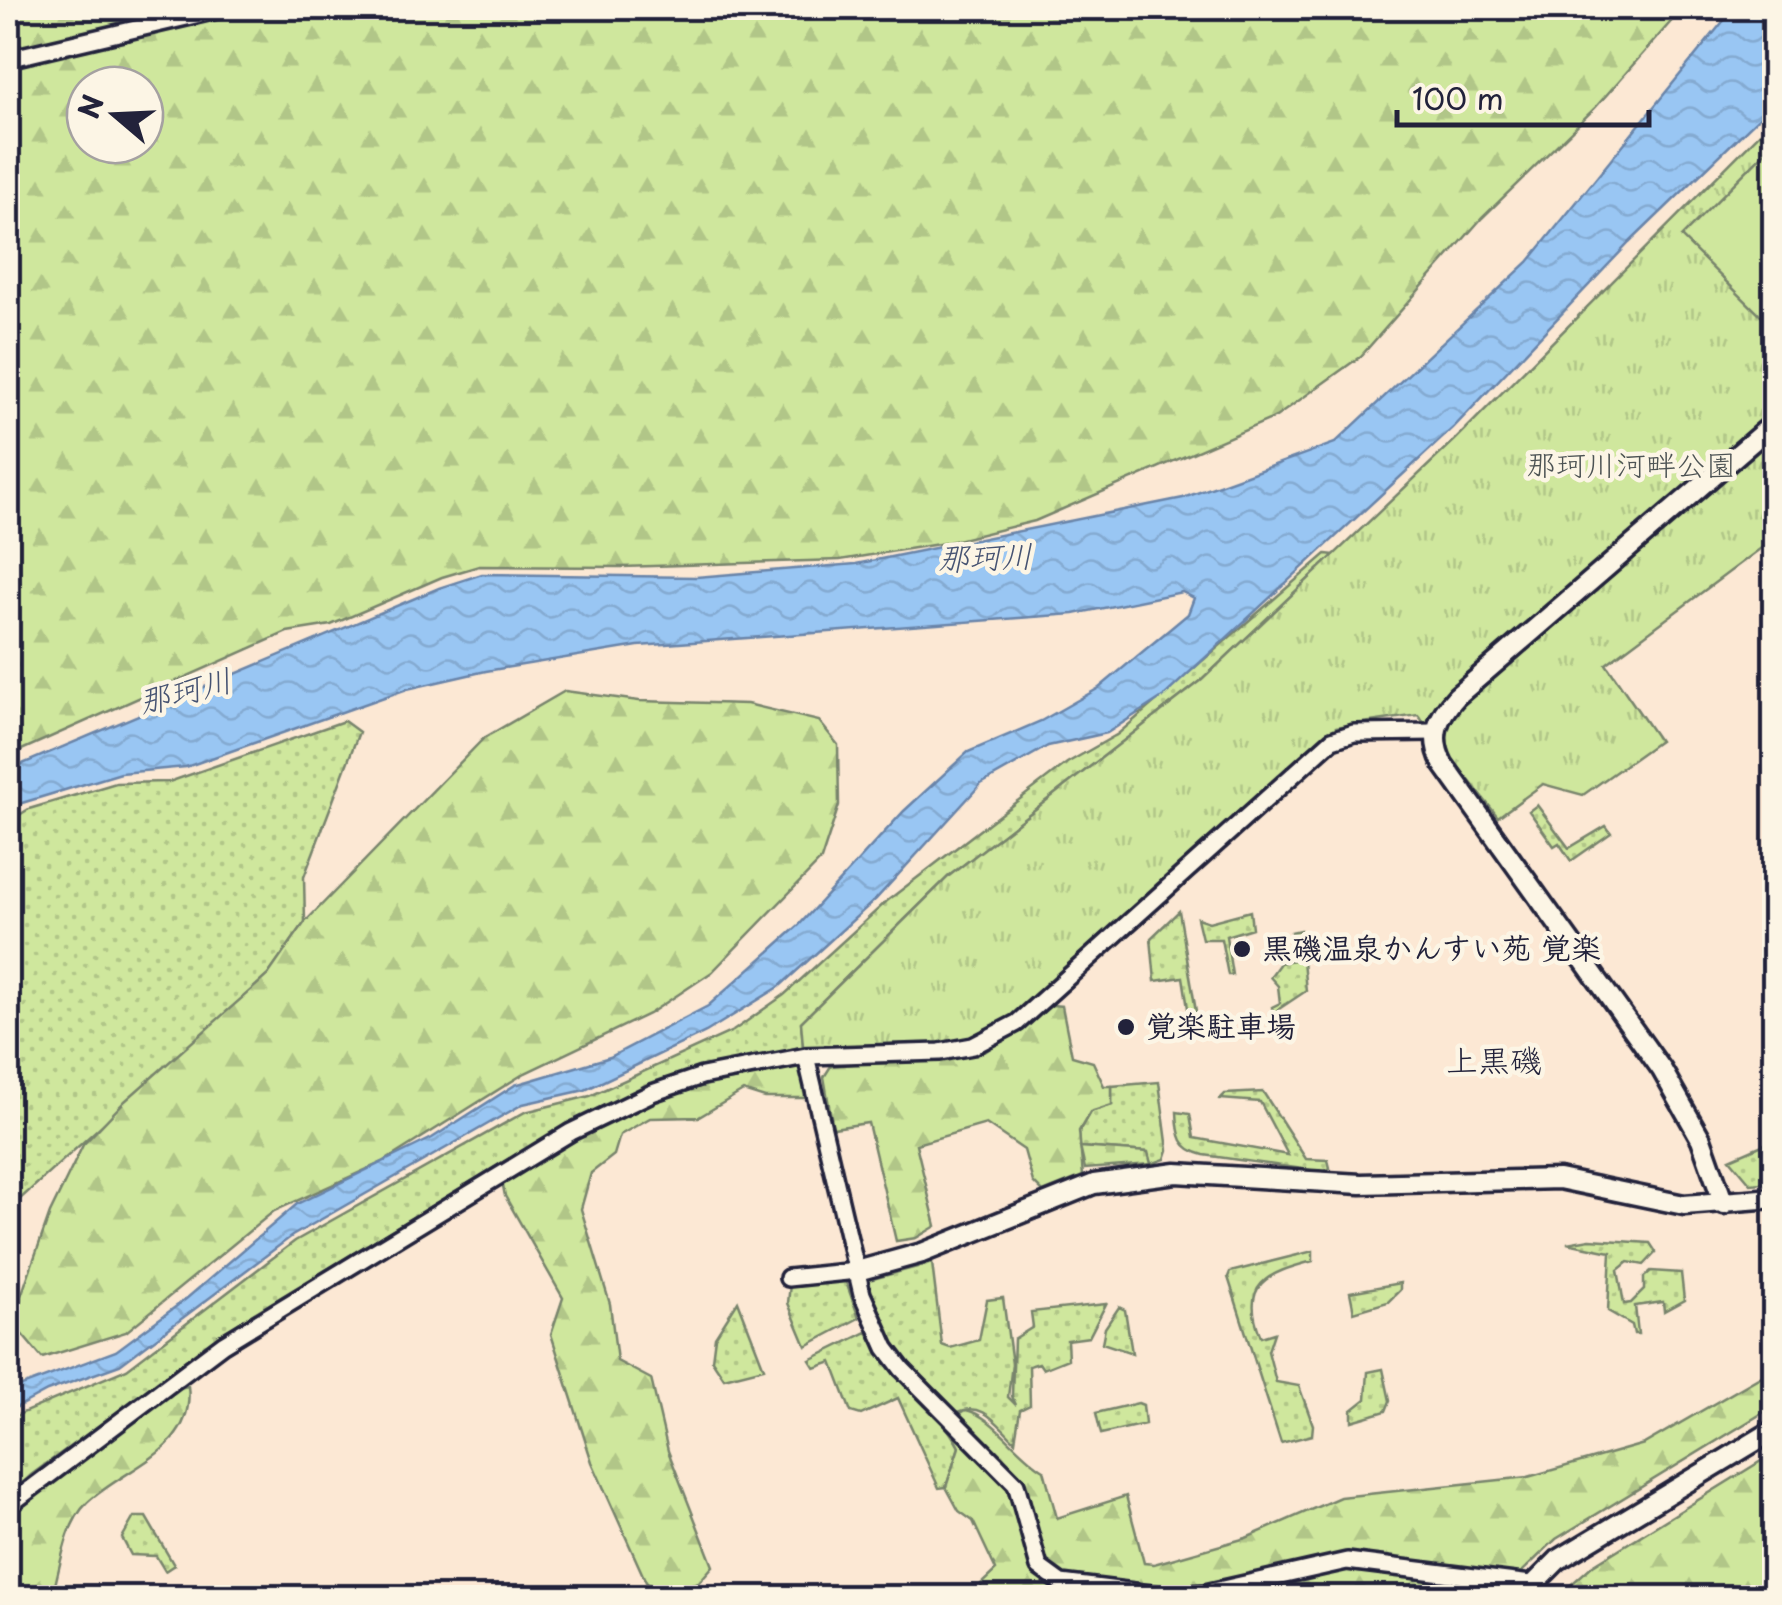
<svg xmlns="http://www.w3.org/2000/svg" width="1782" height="1605" font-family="'Playpen Sans','Klee One',sans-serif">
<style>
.grass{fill:url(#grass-dots);stroke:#78846c;stroke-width:2.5}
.forest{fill:url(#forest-firs);stroke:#78846c;stroke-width:2.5;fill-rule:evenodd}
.cemetery{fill:url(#cemetery-stones);stroke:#78846c;stroke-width:2.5}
.park{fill:url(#park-tufts);stroke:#78846c;stroke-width:2.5}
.garden{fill:#cfe79d;stroke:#78846c;stroke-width:2.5}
.water{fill:url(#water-waves);stroke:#6984a9;stroke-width:2.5}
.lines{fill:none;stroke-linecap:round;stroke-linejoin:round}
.minor-casing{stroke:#22223b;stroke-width:22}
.tertiary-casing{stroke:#22223b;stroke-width:25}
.minor{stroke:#fcf5e5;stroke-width:15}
.tertiary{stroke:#fcf5e5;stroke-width:18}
.poi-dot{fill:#22223b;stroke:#fcf5e5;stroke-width:4}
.labels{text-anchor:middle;stroke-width:9;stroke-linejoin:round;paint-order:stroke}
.park-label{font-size:30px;fill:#4d5354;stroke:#fcf5e5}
.poi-label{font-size:30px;font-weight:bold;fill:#22223b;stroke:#fcf5e5;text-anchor:start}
.water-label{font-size:32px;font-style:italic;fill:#465372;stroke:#fcf5e5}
.neighbourhood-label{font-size:32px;fill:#22223b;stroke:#fcf5e5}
</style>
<defs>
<pattern id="grass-dots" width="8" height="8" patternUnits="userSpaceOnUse" patternTransform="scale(2.5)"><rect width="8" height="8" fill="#cfe79d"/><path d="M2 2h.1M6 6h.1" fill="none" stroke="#b1c688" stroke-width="1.8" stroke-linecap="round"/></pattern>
<pattern id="forest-firs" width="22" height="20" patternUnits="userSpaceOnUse" patternTransform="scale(2.5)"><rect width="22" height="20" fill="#cfe79d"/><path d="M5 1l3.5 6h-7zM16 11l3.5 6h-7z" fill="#b1c688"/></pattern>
<pattern id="cemetery-stones" width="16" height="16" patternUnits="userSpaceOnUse" patternTransform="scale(2.5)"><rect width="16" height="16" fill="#cfe79d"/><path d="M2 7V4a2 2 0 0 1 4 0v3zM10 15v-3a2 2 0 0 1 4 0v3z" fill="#b1c688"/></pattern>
<pattern id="park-tufts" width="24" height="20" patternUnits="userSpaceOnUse" patternTransform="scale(2.5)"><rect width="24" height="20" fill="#cfe79d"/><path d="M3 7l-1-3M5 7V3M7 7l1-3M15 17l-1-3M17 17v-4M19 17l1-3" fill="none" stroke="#b1c688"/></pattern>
<pattern id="water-waves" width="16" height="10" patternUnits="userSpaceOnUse" patternTransform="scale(2.5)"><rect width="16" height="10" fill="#99c6f3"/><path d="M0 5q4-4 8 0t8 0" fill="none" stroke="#84aad1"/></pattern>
</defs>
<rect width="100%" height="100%" fill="#fce8d4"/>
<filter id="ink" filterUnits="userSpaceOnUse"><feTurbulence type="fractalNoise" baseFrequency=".01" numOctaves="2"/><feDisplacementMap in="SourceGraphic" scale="20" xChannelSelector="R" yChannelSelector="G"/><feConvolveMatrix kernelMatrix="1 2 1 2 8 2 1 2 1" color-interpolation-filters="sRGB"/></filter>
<g filter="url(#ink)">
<path class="grass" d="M1326,554l8,1 -132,125 -253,196 -148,146 2,24 -153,40 -83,38 -324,196 -212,155 -23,22v-78l119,-50 168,-128 230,-129 65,-16 143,-65 51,-36 103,-94 180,-138 51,-29z
M344,721l15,11 -55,145 1,45 -37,53 -260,235v-388l21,-13 87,-26 53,-1z
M1537,805l32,43 37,-22 5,7 -40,28 -12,-18 -5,3 -25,-35z
M1179,911l20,118 -8,-2 -8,-50 -28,4 -4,-43z
M1250,911l2,17 -26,8 6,39h-4l-7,-36h-19l-5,-21 12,4z
M1300,930l6,61 -33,22 -1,-6 8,-4 -2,-17 -8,-9 10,-14 13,-3 -2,-28z
M1159,1082l9,68 -3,9 -14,5 -4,-12 -67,-5 -1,-16 11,-19 22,-7v-19z
M1263,1092l43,67 22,1 2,8 -6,4 -120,-17c-24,-6 -26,-19 -27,-43l13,2 4,24 94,17 -28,-53 -40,-3 5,-5z
M1774,1140v42l-23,2 -21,-25z
M1590,1239l60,4 6,9 -12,13 -16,-3 -10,8 6,34 7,-1 13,-13v-13l7,-6 30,2 3,27 -20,11 -1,-9 -28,4 3,28h-4l-2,-9 -24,-14 3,-59 -44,-9z
M1313,1251v10c-46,12 -74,23 -52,76l13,-4 -6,18 8,31 23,4 14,39 -1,10 -31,8 -53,-166 2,-5z
M932,1263l10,82 8,3 29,-8 8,-40 16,-2 9,66 -4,33 8,8 -4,-9 2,-57 19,-12 -2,-15 75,-8 -17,33 -22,3 1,19 -25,10 -4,-6 -10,3 1,39 -10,5 -5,31c-19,-18 -32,-41 -59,-28 -45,-37 -74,-77 -91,-132z
M840,1278l6,4 13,36 -53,28 -18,-43 2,-19z
M1400,1283v7l-12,12 -34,10 -4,-20z
M738,1301l26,67 -40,10 -12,-18 3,-23z
M1119,1307l6,3 7,43 -30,-10 3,-15z
M867,1332c24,45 68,70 92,115l-13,40 -7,1 -41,-90 -37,17 -10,-3 -19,-50 -17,6 -5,-8z
M1383,1369l7,32 -4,10 -34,10v-11l14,-11 2,-27z
M1138,1403l5,2 2,19 -44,10 -5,-21z
M134,1517h12l28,48 -9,6 -9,-15 -25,-1 -9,-17z"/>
<path class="forest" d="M8,8h1675l-88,100 -113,110 -121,138 -85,61 -241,104 -90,22 -105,17 -218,7 -143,-1 -37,11 -111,48 -44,7 -279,124zM85,85h60v60h-60z
M565,691l74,10 108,3 72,17 19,24 1,60 -18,55 -109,112 -63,42 -124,59 -142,89 -109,49 -148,121 -84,26 -22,-26 1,-36 29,-83 33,-68 42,-44 143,-126 37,-53 179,-184z
M1052,1005l10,1 10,50 21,6 11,24h8v19l-22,7 -11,19 4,45 -40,16 -10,-10 -9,-32 -38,-26 -70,20 20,82 -20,12 -20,3 -28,-118 -35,5 -9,-51 7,-11 155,-15z
M797,1066l5,5 3,27h-40l-22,-7 -44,26 -49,1 -30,17 -6,20 -23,18 -10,36 29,95 7,57 34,18 17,72 45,115 -14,16 -41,12 -12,-12 -54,-120 -41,-128 12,-36 -58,-102 -3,-15 75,-46 80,-39z
M1774,1369v37l-218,133 -60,58h-514l-1,-13 15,-14 -23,-49 -14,-10 -13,-24 13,-40 -13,-25 20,-12c26,5 52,45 78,60l13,48 69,-22 18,67 10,1 92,-26 94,-41 188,-20 116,-33z
M188,1386c8,65 -62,80 -101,117 -22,21 -27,66 -35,94l-44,1v-84l25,-24 141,-101z
M1774,1453v144h-207l-2,-7 28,-25z"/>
<path class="cemetery" d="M1080,1147l68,5 3,12 -66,5z"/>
<path class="park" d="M1774,119v432l-6,-8 -162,121 53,77 -76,54 -40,-11 -45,33 -80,-102 -82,12 -316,284 -45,27 -39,8h-133l-2,-24 148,-146 253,-196 254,-241z"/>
<path class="garden" d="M1774,143v186l-93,-92z"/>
<path class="water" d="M1734,8h40v95l-145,140 -176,185 -289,268 -57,37 -59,13 -67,38 -105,115 -97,88 -73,45 -121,58 -62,14 -231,132 -172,129 -73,26 -39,21v-21l108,-40 70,-52 111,-95 135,-66 83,-53 95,-28 98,-51 91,-81 105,-114 64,-59 73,-31 58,-33 89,-74 6,-16 -12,-6 -108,22 -436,32 -152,25 -79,18 -221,78 -65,6 -99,30 -14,9v-42l431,-182 43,-14 214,3 160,-13 327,-66 152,-55 193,-181z"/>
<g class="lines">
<defs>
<path id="minor" d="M8,59l217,-51
M806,1056l56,238 24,54 16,21 114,115 23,83 22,16 106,13 38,-3 142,-32 184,23 17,14
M788,1278l69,-7
M8,1506l215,-162 348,-212 81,-39 50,-17 104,-20 134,-4 33,-6 44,-23 315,-283 22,-7 81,-1"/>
<path id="tertiary" d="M1724,1204l-23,-65 -39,-69 -219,-306c-14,-27 -6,-47 14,-68l317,-273
M857,1271l65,-18 172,-69 82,-11 185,11 198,-5 125,26 90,-7
M1520,1598l38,-38 216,-130"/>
</defs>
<use href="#minor" class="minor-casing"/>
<use href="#tertiary" class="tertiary-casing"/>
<use href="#minor" class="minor"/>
<use href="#tertiary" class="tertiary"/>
</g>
</g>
<g class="poi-dot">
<circle cx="1242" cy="949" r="10"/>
<circle cx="1126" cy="1027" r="10"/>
</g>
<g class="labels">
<g class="park-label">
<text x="1631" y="476">那珂川河畔公園</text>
</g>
<g class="poi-label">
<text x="1262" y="959">黒磯温泉かんすい苑 覚楽</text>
<text x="1146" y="1037">覚楽駐車場</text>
</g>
<g class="water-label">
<text transform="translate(985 558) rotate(-2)" y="11">那珂川</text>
<text transform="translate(185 692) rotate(-15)" y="11">那珂川</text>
</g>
<g class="neighbourhood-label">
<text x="1494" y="1072">上黒磯</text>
</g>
</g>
<rect width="1782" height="1605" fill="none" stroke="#fcf5e5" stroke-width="40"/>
<rect x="20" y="20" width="1742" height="1565" fill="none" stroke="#22223b" stroke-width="4" filter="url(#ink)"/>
<g transform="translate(115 115) rotate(289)"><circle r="48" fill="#fcf5e5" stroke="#a5a1a1" stroke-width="2.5"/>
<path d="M0-8L18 38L0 25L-18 38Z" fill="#22223b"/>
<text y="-15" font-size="28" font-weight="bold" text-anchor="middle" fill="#22223b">N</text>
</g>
<path d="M1397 110v15h252v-15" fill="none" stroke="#22223b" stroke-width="5"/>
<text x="1412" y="110" font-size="30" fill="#22223b" stroke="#fcf5e5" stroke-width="8" paint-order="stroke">100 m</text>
</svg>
